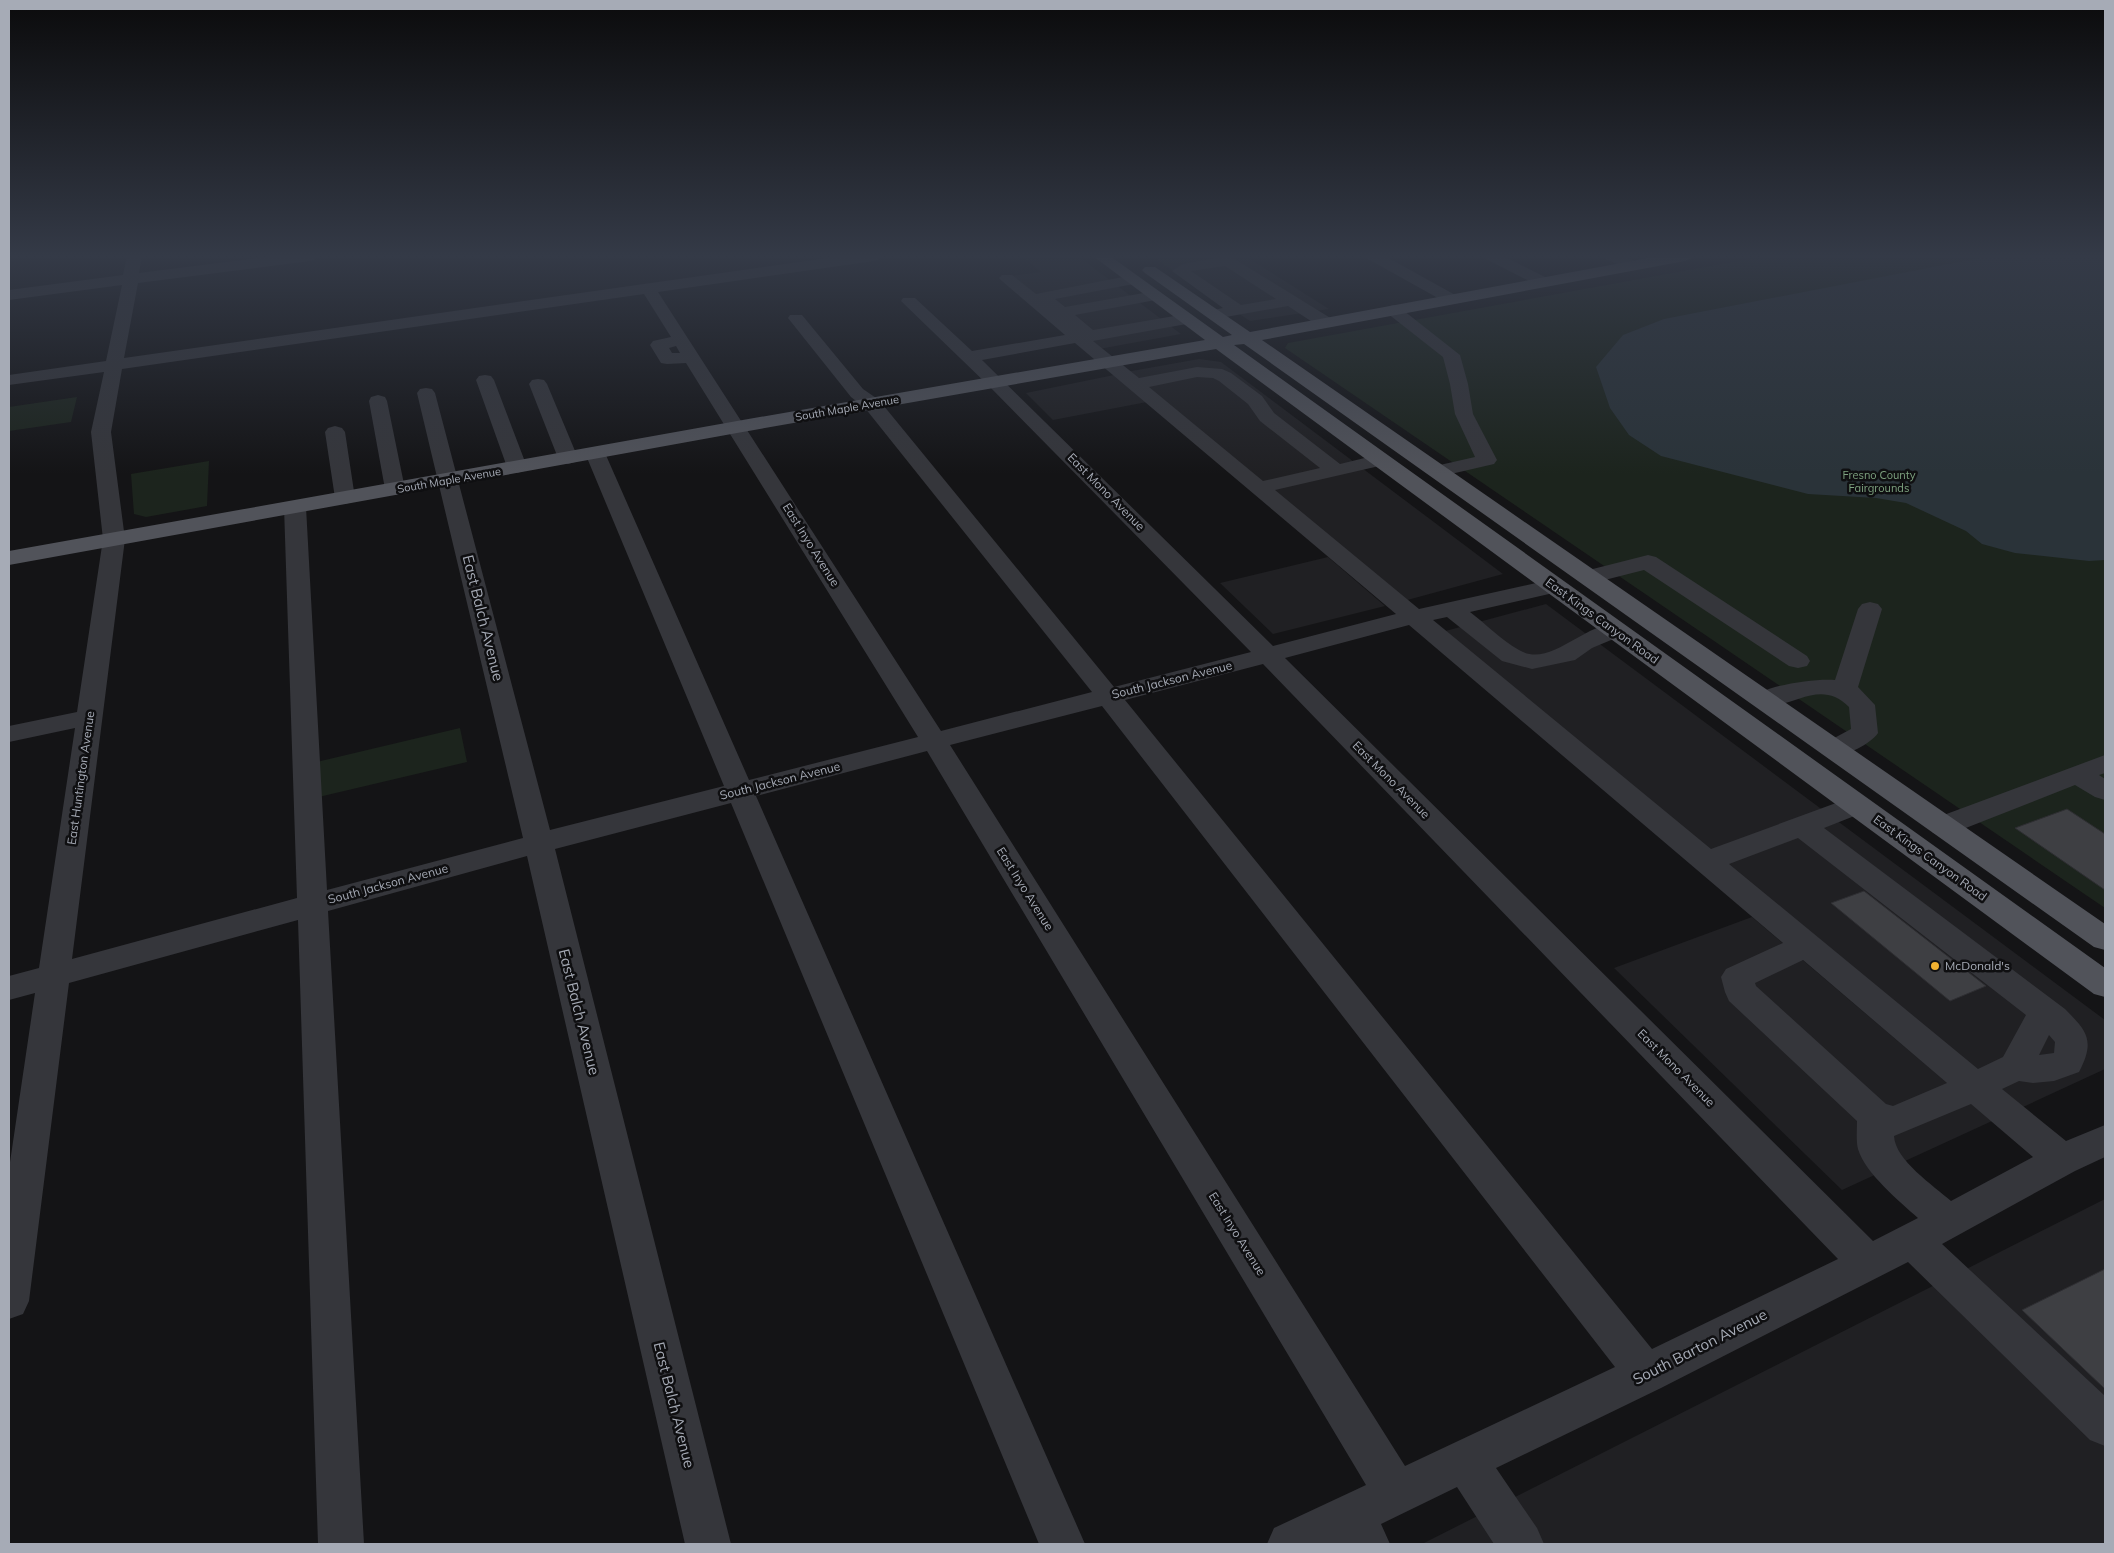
<svg xmlns="http://www.w3.org/2000/svg" width="2114" height="1553" font-family="Mulish,sans-serif">
<style>
.built{fill:#202023}
.green{fill:#1c241d}
.water{fill:#2a3339}
.building{fill:#3e3f43;stroke:#2e2e32}
.lines{fill:none;stroke-linecap:round;stroke-linejoin:round}
.minor{fill:#35363b;fill-rule:evenodd}
.major{fill:#51535a;fill-rule:evenodd}
.poi-dot{fill:#f1b131;stroke:#0f0f11;stroke-width:2}
.labels{text-anchor:middle;stroke-width:5;stroke-linejoin:round;paint-order:stroke}
.far-street-label{font-size:11px;fill:#a6abb6;stroke:#0f0f11}
.far-park-label{font-size:11px;fill:#7da17f;stroke:#0f0f11}
.street-label{font-size:12px;fill:#a6abb6;stroke:#0f0f11}
.poi-label{font-size:12px;fill:#a6abb6;stroke:#0f0f11;text-anchor:start}
.near-street-label{font-size:15px;fill:#a6abb6;stroke:#0f0f11}
</style>
<rect width="100%" height="100%" fill="#141416"/>
<path class="built" d="M1022,256h56l103,78 -82,15 -88,-73 30,-4z
M1226,256h19l84,53 -79,12 -84,-55z
M1199,359l22,3 282,212 -103,28 -274,-230z
M1114,375l33,27 -94,18 -27,-27z
M1328,557l57,49 -112,28 -53,-51z
M1546,604l559,416v49l-95,44 -572,-480z
M1752,917l240,204 -150,69 -228,-222z
M2105,1199v345h-683z"/>
<path class="green" d="M1152,256h74l-60,10z
M1766,256h339v652l-820,-560 3,-5z
M77,397l-6,25 -62,9v-24z
M209,461l-2,45 -61,11 -12,-3 -3,-40z
M460,728l7,34 -161,38 -2,-35z"/>
<path class="water" d="M1990,256h115v304l-16,1 -74,-8 -33,-9 -16,-13 -60,-28 -30,-5 -68,-4 -147,-38 -32,-21 -19,-27 -14,-41 27,-32 41,-16z"/>
<path class="building" d="M2067,809l38,25v56l-90,-62z
M1864,891l122,95 -36,15 -119,-98z
M2105,1269v120l-83,-79z"/>
<g class="lines">
<path class="minor" d="M127,256h15l-3,17 134,-17h44l-2,3 -5,2 -172,22 -14,75 717,-102h40l-2,3 -5,2 -216,31 283,439 151,-39 -227,-284 -14,-11 -63,-79 2,-3h12l61,74 16,11 235,287 137,-35 -261,-265 -89,-86 2,-3h12l57,53 93,-16 -63,-54 -3,-3 3,-3h10l24,19 97,-19 6,2 2,3 -2,3 -84,16 10,8 90,-16 6,2 2,3 -2,3 -86,16 18,15 93,-16 6,1 2,4 -2,4 -99,18 46,37 58,-11 25,2 9,4 31,23 12,17 66,51 41,-10 7,2 3,4 -3,4 -113,26 144,119 135,-30 8,2 3,5 -3,5 -92,21c16,12 31,28 49,38 33,20 70,-34 104,-25l4,5 -4,5 -31,13 -17,12 -43,9 -30,-8 -55,-44 -14,3 278,229 136,-50 10,-3 10,3 4,6 -4,6 -43,17 241,181c23,23 30,32 14,63l-25,9 -21,2 -14,-2 -17,8 64,52 39,-16v32l-30,14 -133,73 163,152v50l-15,-6 -182,-178 -247,126 -165,80 41,60 7,16h-50l-37,-57 -76,37 9,20h-123l7,-16 92,-43 -439,-734 -171,45 329,748h-46l-308,-741 -176,46 176,695h-46l-158,-688 -199,55 36,633h-46l-20,-624 -229,63 -40,318 -6,13 -14,5v-150l26,-176 -26,7v-24l30,-8 36,-240 -66,14v-16l68,-14 26,-173 -12,-107 13,-60 -95,13v-10l97,-14 16,-76 -113,15v-10l114,-15zM644,294l27,43 -18,4 -3,4 11,18 6,1 19,-1 232,374 -169,43 -144,-327 -3,-4 -7,-2 -7,2 -3,4 139,333 -174,44 -115,-437 -3,-4 -6,-1 -6,1 -3,4 106,445 -196,52 -21,-383 -4,-4 -7,-2 -7,2 -4,4 13,391 -225,61 53,-420 -14,-107 11,-63zM1075,343l321,271 -123,32 -291,-286zM676,346l4,7h-8l-3,-5zM1197,377l16,1 6,3 29,23 12,17 60,47 -57,13 -114,-94zM1409,625l374,318 -57,26 -5,8 4,15 4,9 128,120c0,9 -1,20 1,28 7,24 42,53 60,69l-45,23 -588,-583zM1263,664l575,595 -186,90 -527,-649zM1102,706l513,661 -210,99 -455,-721zM1798,838l228,177 -23,42 -25,12 -249,-205zM1803,960l144,123 -54,23 -7,-2 -130,-118 -1,-3zM2049,1035l6,7 -1,11 -15,2zM1971,1104l62,53 -82,44c-17,-15 -56,-41 -57,-65z
M1228,256l5,2 99,61 2,4 -2,4h-12l-32,-21 -68,12 -6,-2 -2,-3 2,-3 9,-2 -51,-37 11,-7zM1225,266l51,33 -35,6 -50,-34z
M1366,256h19l72,40 2,3 -2,3h-12l-77,-43z
M1484,256h19l46,23 2,3 -2,3h-12l-51,-26z
M1604,256c12,0 27,-1 36,10l-3,3h-10l-21,-10z
M1393,305l6,2 61,48 8,29 5,30 24,46 -3,4 -56,13 -7,-2 -3,-4 3,-4 44,-10 -20,-43 -5,-30 -7,-27 -56,-44 -2,-3 2,-3z
M485,375l6,1 3,4 33,87 -3,4 -7,2 -7,-2 -3,-4 -31,-87 3,-4z
M538,379l6,1 3,4 31,74 -3,4 -7,2 -7,-2 -3,-4 -29,-74 3,-4z
M378,395l7,2 2,4 18,88 -3,4 -7,2 -7,-2 -3,-4 -16,-88 2,-4z
M335,426l7,2 3,4 10,66 -3,4 -7,2 -7,-2 -3,-4 -10,-66 3,-4z
M1648,555l8,2 151,99 3,5 -3,5 -9,2 -9,-2 -145,-96 -55,14 -8,-2 -3,-5 3,-5z
M1870,602l8,2 4,5 -24,78 17,18 3,28c-9,13 -38,26 -53,22l-4,-6 4,-6 26,-14 -2,-22c-31,-32 -61,7 -94,-2l-4,-5c10,-15 66,-22 84,-20l23,-71 4,-5z
M2105,755v18l-6,2 6,4v21l-10,-3 -20,-12 -122,48 -10,2 -10,-2 -4,-7 4,-7z"/>
<path class="major" d="M1093,256h17l113,81 9,-2 -87,-62 -3,-3 3,-3h10l95,65 409,-76h33l-2,3 -5,2 -423,79 843,584v26l-11,-3 -850,-603 -10,1 871,623v29l-11,-3 -878,-645 -479,84 -728,132v-14l728,-130 468,-81z"/>
</g>
<linearGradient id="sky" x2="0" y2="1"><stop stop-color="#0b0b0c"/><stop offset="0.54" stop-color="#343a47"/><stop offset="1" stop-color="#343a47" stop-opacity="0"/></linearGradient>
<rect width="2114" height="474" fill="url(#sky)"/>
<circle class="poi-dot" cx="1935" cy="966" r="5"/>
<g class="labels">
<g class="far-street-label">
<text transform="translate(847 408) rotate(-10)" y="4">South Maple Avenue</text>
<text transform="translate(449 480) rotate(-10)" y="4">South Maple Avenue</text>
</g>
<g class="far-park-label">
<text x="1879" y="479">Fresno County<tspan x="1879" dy="13">Fairgrounds</tspan></text>
</g>
<g class="street-label">
<text transform="translate(1106 492) rotate(45)" y="4">East Mono Avenue</text>
<text transform="translate(811 545) rotate(58)" y="4">East Inyo Avenue</text>
<text transform="translate(1602 621) rotate(36)" y="4">East Kings Canyon Road</text>
<text transform="translate(1172 680) rotate(-14)" y="4">South Jackson Avenue</text>
<text transform="translate(81 778) rotate(-82)" y="4">East Huntington Avenue</text>
<text transform="translate(1391 780) rotate(45)" y="4">East Mono Avenue</text>
<text transform="translate(780 781) rotate(-14)" y="4">South Jackson Avenue</text>
<text transform="translate(1930 858) rotate(36)" y="4">East Kings Canyon Road</text>
<text transform="translate(388 884) rotate(-15)" y="4">South Jackson Avenue</text>
<text transform="translate(1025 889) rotate(58)" y="4">East Inyo Avenue</text>
<text transform="translate(1676 1068) rotate(45)" y="4">East Mono Avenue</text>
<text transform="translate(1237 1234) rotate(58)" y="4">East Inyo Avenue</text>
</g>
<g class="poi-label">
<text x="1945" y="970">McDonald's</text>
</g>
<g class="near-street-label">
<text transform="translate(483 618) rotate(76)" y="5">East Balch Avenue</text>
<text transform="translate(579 1012) rotate(76)" y="5">East Balch Avenue</text>
<text transform="translate(1700 1347) rotate(-27)" y="5">South Barton Avenue</text>
<text transform="translate(674 1405) rotate(76)" y="5">East Balch Avenue</text>
</g>
</g>
<rect width="2114" height="1553" fill="none" stroke="#a6abb6" stroke-width="20"/>
</svg>
